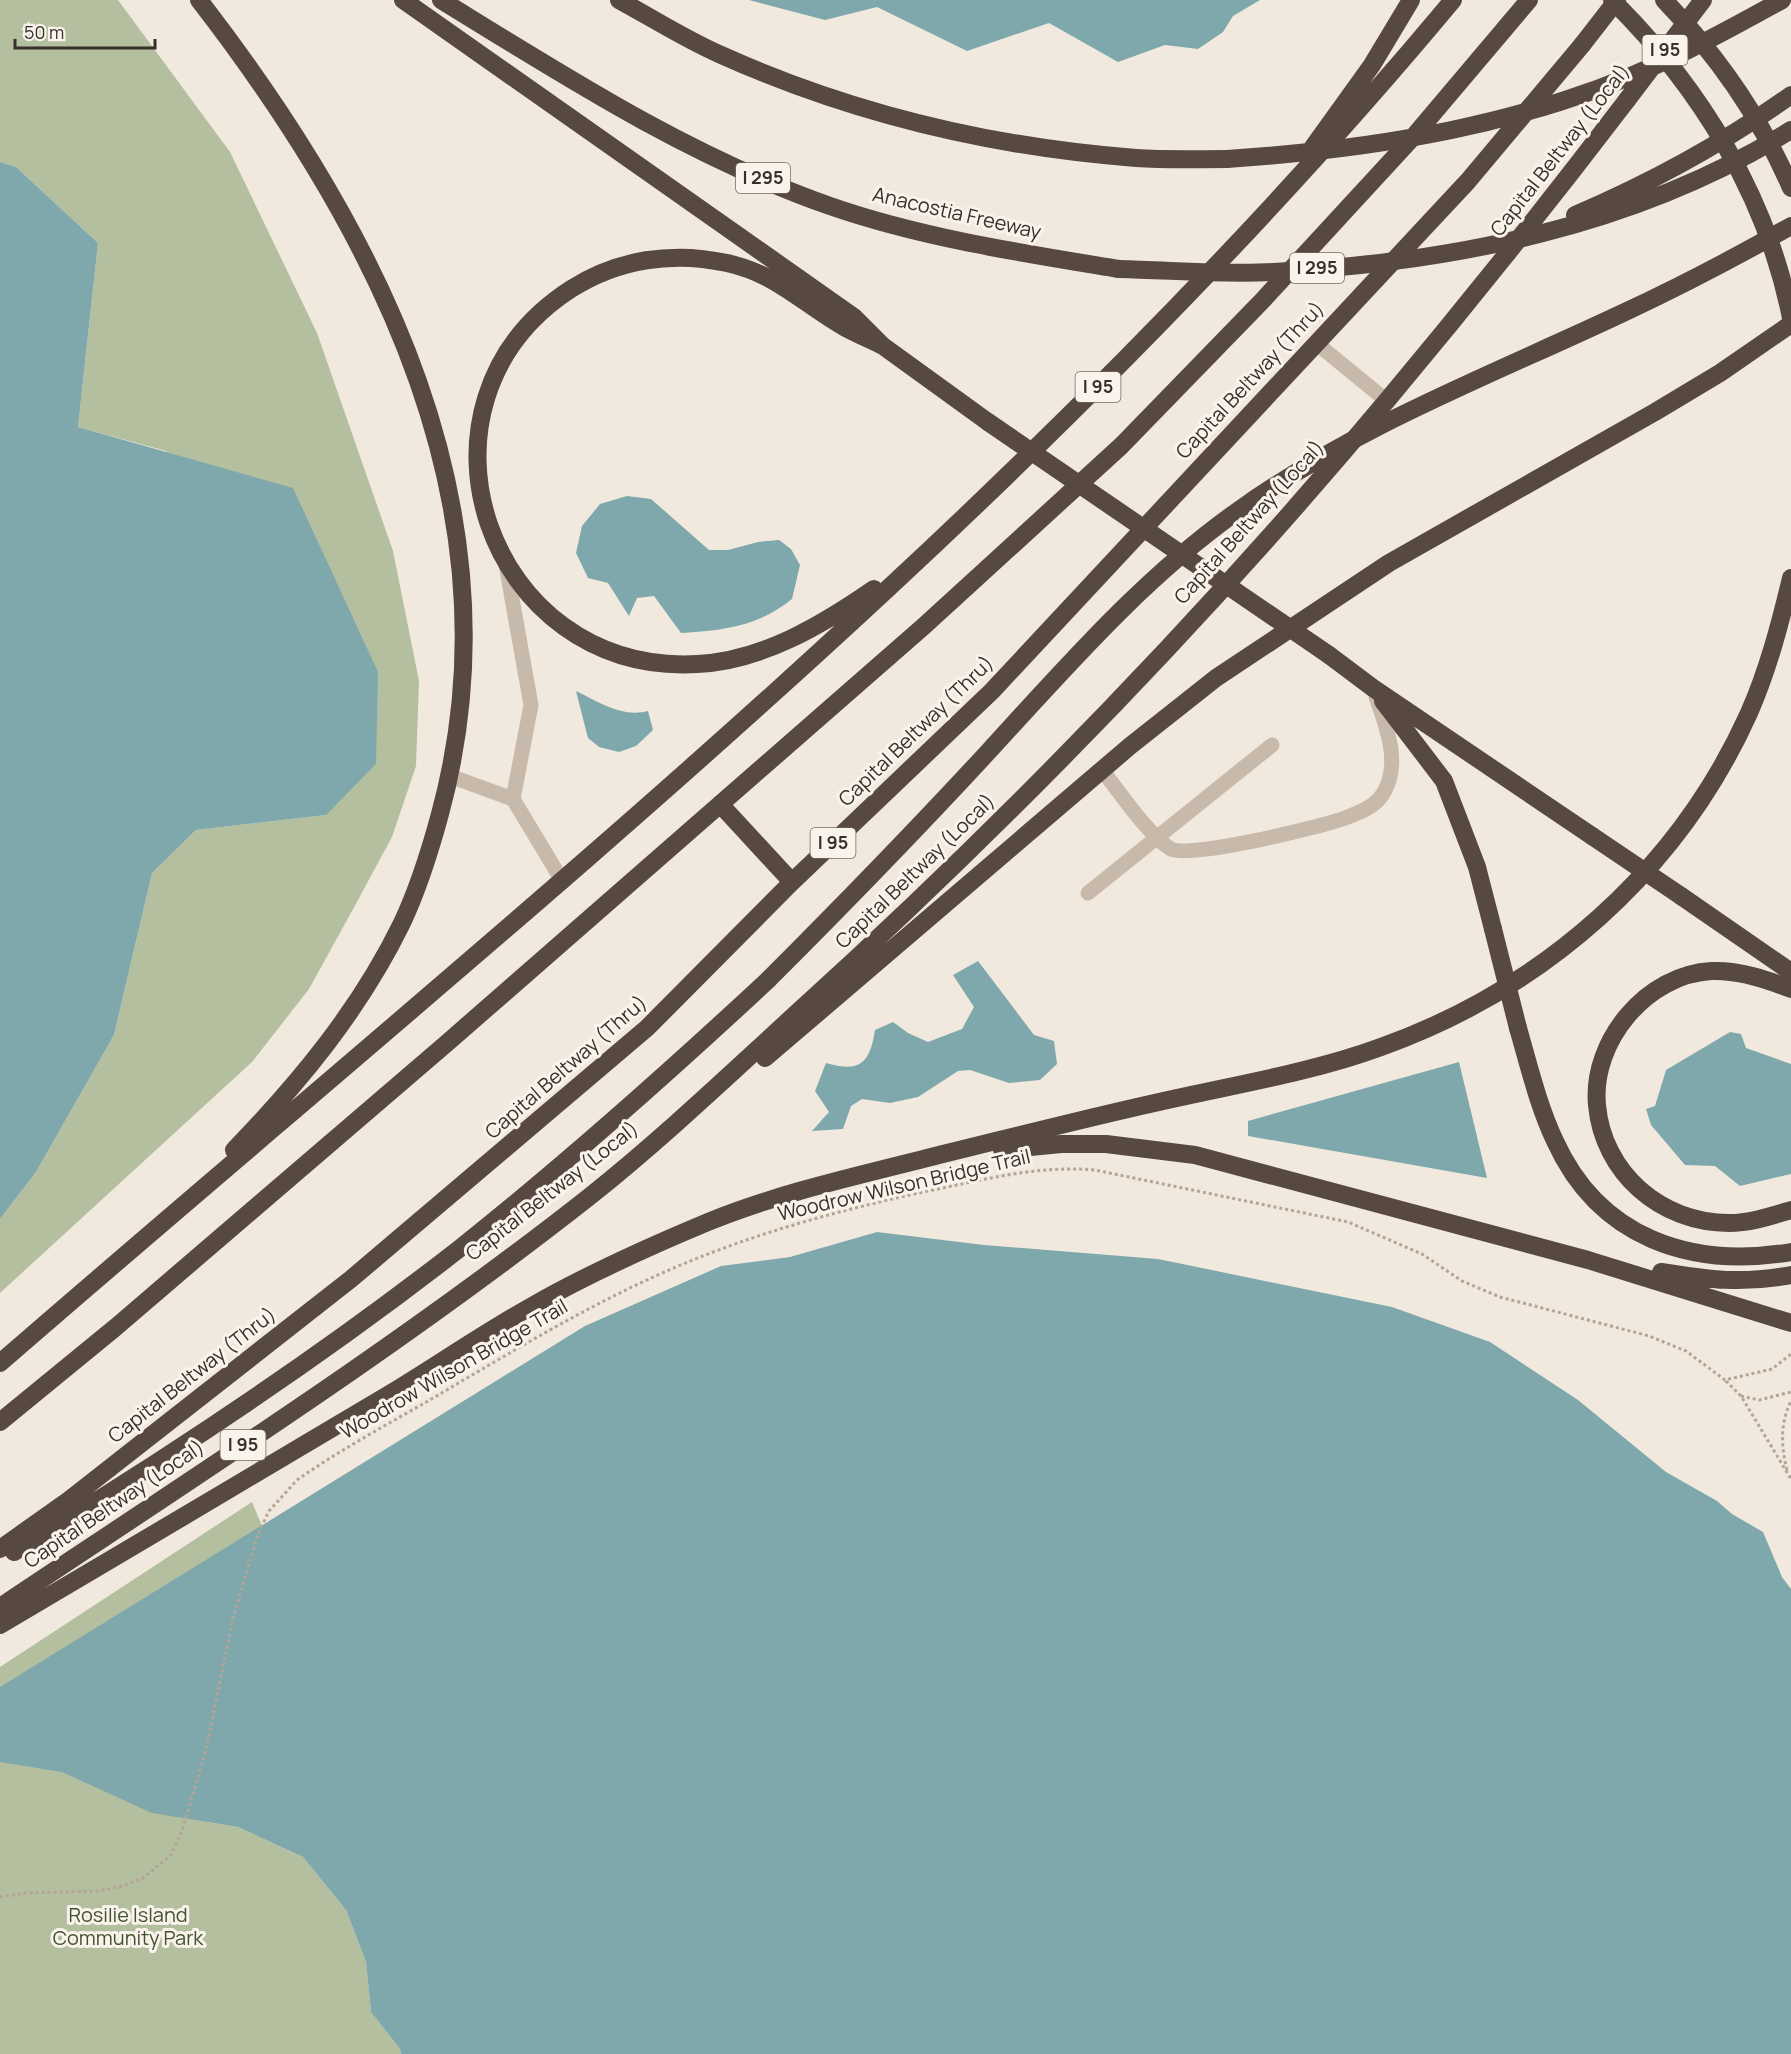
<svg xmlns="http://www.w3.org/2000/svg" width="1791" height="2054" font-family="Manrope,sans-serif">
<style>
.green{fill:#b3bf9f}
.water{fill:#7fa8ac}
.lines{fill:none;stroke-linecap:round;stroke-linejoin:round}
.path{stroke:#b4a495;stroke-width:3;stroke-dasharray:3 3;stroke-linecap:butt}
.minor{stroke:#c8baab;stroke-width:15}
.highway{stroke:#574941;stroke-width:18}
.highway-bridge{stroke:#574941;stroke-width:18}
.labels{text-anchor:middle;stroke-width:6;stroke-linejoin:round;paint-order:stroke}
.shield{fill:#f9f3eb;stroke:#716a64;stroke-width:1.5}
.shield-label{font-size:18px;font-weight:bold;fill:#372f2a}
.street-label{font-size:20px;fill:#372f2a;stroke:#f9f3eb}
.park-label{font-size:20px;fill:#44532f;stroke:#f9f3eb}
</style>
<rect width="100%" height="100%" fill="#f1e9de"/>
<path class="green" d="M0,0h118l112,152 87,181 76,218 26,130 -3,85 -24,71 -40,74 -43,78 -57,73 -252,231v-74l36,-47 78,-137 38,-162 44,-43 130,-15 -160,-364 -88,-24 20,-184 -82,-76 -16,-5z
M252,1502l16,38 -67,281 37,6 65,30 43,53 20,52 5,50 29,37 1,5h-401v-387z"/>
<path class="water" d="M749,0h511l-27,16 -10,16 -25,17 -33,-4 -47,17 -69,-39 -82,28 -90,-44 -52,13z
M0,162l16,5 82,76 -20,184 215,61 85,184 -2,92 -50,51 -130,15 -44,43 -38,162 -78,137 -36,47z
M627,496l24,3 58,51h19l30,-8 21,-2 12,9 9,16 -8,34c-35,28 -68,31 -111,34l-27,-37 -17,2 -8,18 -21,-33 -20,-5 -12,-25 6,-27 18,-22z
M576,691c23,11 46,27 72,20l5,19 -17,16 -17,6 -20,-5 -11,-9z
M978,961l56,74 20,6 3,23 -17,16 -31,3 -39,-13 -12,1 -40,26 -28,6 -28,-4 -11,7 -8,23 -31,2 17,-19 -14,-21 11,-28c34,10 44,0 49,-33l18,-8 15,11 20,9 34,-13 12,-22 -21,-32z
M1730,1032l11,2 5,14 45,16v110l-51,12 -25,-20 -30,-1 -34,-40 -5,-16 9,-3 11,-36z
M1459,1062l28,116 -239,-42v-15z
M877,1232l107,13 174,14 234,48 98,35 88,58 88,72 51,29 15,13 31,18 19,45 9,12v465h-1390l-1,-5 -29,-37 -5,-50 -20,-52 -43,-53 -65,-30 -86,-14 -90,-41 -62,-10v-75l585,-361 136,-60 69,-9z"/>
<g class="lines">
<path class="path" d="M1726,1381l15,15 50,83
M1741,1396l18,4 32,-8
M1787,1470c-6,-24 -7,-47 4,-69
M0,1897l25,-4 73,-2 25,-5 20,-8 28,-23 11,-24 24,-82 27,-131 25,-84 11,-23 28,-31c47,-33 99,-60 148,-89 73,-43 146,-87 224,-121 85,-37 174,-61 264,-80 54,-11 106,-25 162,-20l253,52 74,32 40,27 38,16 149,39 37,15 39,29 47,-11 19,-15"/>
<path class="minor" d="M1316,343l71,58
M506,565l25,140 -18,94 50,83
M1102,770c17,21 47,66 69,79 17,10 150,-22 174,-31 11,-4 27,-10 35,-20 23,-30 7,-70 -4,-101
M450,776l63,23
M1088,893l184,-148"/>
<path class="highway" d="M199,0c181,234 323,512 241,814 -10,37 -22,75 -38,109 -42,86 -102,159 -168,227
M403,0l451,317 29,29 105,76
M441,0c125,77 249,157 389,206 92,32 192,47 289,63
M619,0c33,18 66,39 100,54 131,59 273,93 417,104 30,2 60,1 91,1
M1612,0c88,87 155,196 179,318
M1664,0c54,56 96,116 127,188
M1313,147l59,-82 39,-65
M874,589c-52,36 -112,72 -177,75 -209,12 -304,-260 -126,-375 47,-30 102,-38 156,-26 50,11 75,40 117,64 13,7 27,13 39,19
M1329,655l44,33 219,148
M1383,701l61,80 33,86 16,62
M720,804l72,78
M1681,896l110,76
M1791,989c-25,-10 -52,-19 -79,-18 -65,3 -121,70 -115,134 6,68 64,118 132,118 21,0 42,-7 62,-13
M1518,1028c11,38 20,77 37,113 44,97 136,128 236,111
M765,1058l365,-312 86,-68 173,-115 266,-151 65,-39 71,-49
M1002,1150l59,-6h45l89,11 393,105 203,63
M1661,1272c49,8 81,12 130,3
M0,1363c502,-436 1025,-849 1453,-1363
M0,1422l116,-95 331,-284 477,-417 197,-180 141,-145 152,-165 115,-136
M0,1549l69,-49 282,-221 296,-251 145,-146 200,-191 476,-510 114,-136
M14,1552c153,-93 304,-193 445,-303 107,-85 209,-176 309,-269
M0,1607c199,-133 401,-262 589,-410 73,-58 141,-123 210,-186 209,-190 409,-396 590,-613 82,-98 161,-197 238,-298
M0,1625c131,-78 262,-154 393,-233 46,-28 91,-59 139,-86 56,-32 116,-59 176,-84 71,-29 145,-45 219,-64 78,-19 155,-39 232,-56 74,-17 151,-29 222,-55 162,-58 297,-176 368,-334 19,-43 31,-89 42,-135"/>
<path class="highway-bridge" d="M1582,45l35,-45
M1627,100l76,-100
M1227,159c149,-10 301,-34 438,-98 40,-18 79,-40 117,-61
M1575,215c75,-32 150,-73 216,-120
M1119,269c51,1 104,6 155,3 180,-10 362,-46 517,-142
M988,422l341,233
M1592,836l89,60
M1493,929l25,99
M768,980c75,-75 148,-150 220,-228 79,-86 156,-175 251,-242 119,-85 255,-136 386,-198 56,-26 111,-55 166,-86"/>
</g>
<g class="labels">
<g class="shield">
<rect x="1642.5" y="35" width="45" height="30" rx="4.5"/>
<rect x="736" y="163" width="54" height="30" rx="4.5"/>
<rect x="1290" y="253" width="54" height="30" rx="4.5"/>
<rect x="1075.5" y="372" width="45" height="30" rx="4.5"/>
<rect x="810.5" y="828" width="45" height="30" rx="4.5"/>
<rect x="220.5" y="1430" width="45" height="30" rx="4.5"/>
</g>
<g class="shield-label">
<text x="1665" y="56">I 95</text>
<text x="763" y="184">I 295</text>
<text x="1317" y="274">I 295</text>
<text x="1098" y="393">I 95</text>
<text x="833" y="849">I 95</text>
<text x="243" y="1451">I 95</text>
</g>
<g class="street-label">
<text transform="translate(1560 150) rotate(-52)" y="7">Capital Beltway (Local)</text>
<text transform="translate(957 213) rotate(13)" y="7">Anacostia Freeway</text>
<text transform="translate(1250 380) rotate(-47)" y="7">Capital Beltway (Thru)</text>
<text transform="translate(1249 522) rotate(-48)" y="7">Capital Beltway (Local)</text>
<text transform="translate(916 731) rotate(-44)" y="7">Capital Beltway (Thru)</text>
<text transform="translate(915 871) rotate(-44)" y="7">Capital Beltway (Local)</text>
<text transform="translate(566 1067) rotate(-41)" y="7">Capital Beltway (Thru)</text>
<text transform="translate(904 1185) rotate(-13)" y="7">Woodrow Wilson Bridge Trail</text>
<text transform="translate(552 1191) rotate(-38)" y="7">Capital Beltway (Local)</text>
<text transform="translate(454 1369) rotate(-30)" y="7">Woodrow Wilson Bridge Trail</text>
<text transform="translate(192 1375) rotate(-38)" y="7">Capital Beltway (Thru)</text>
<text transform="translate(114 1504) rotate(-34)" y="7">Capital Beltway (Local)</text>
</g>
<g class="park-label">
<text x="128" y="1922">Rosilie Island<tspan x="128" dy="23">Community Park</tspan></text>
</g>
</g>
<path d="M15 39v9h140v-9" fill="none" stroke="#372f2a" stroke-width="3"/>
<text x="24" y="39" font-size="18" fill="#372f2a" stroke="#f9f3eb" stroke-width="4.5" paint-order="stroke">50 m</text>
</svg>
